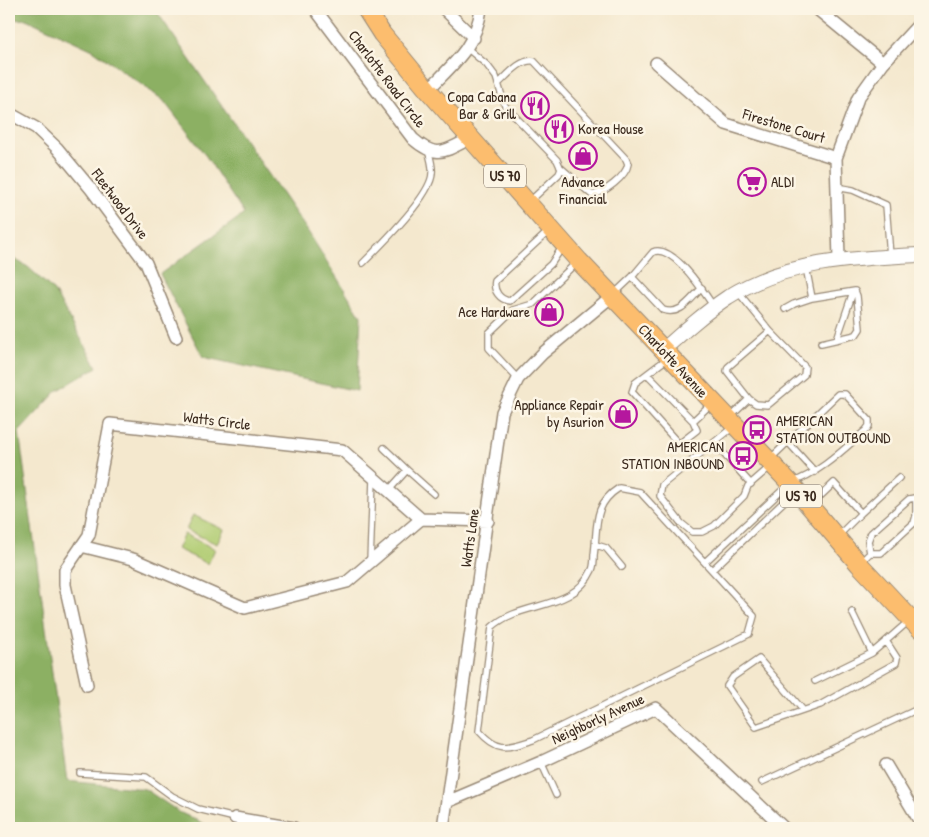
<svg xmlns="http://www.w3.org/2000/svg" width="929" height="837" font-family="'Patrick Hand',sans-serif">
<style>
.green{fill:#b0cc72;stroke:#767b48}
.forest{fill:#8cb064;stroke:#646d41}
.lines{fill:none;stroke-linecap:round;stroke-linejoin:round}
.service-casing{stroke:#988976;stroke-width:8}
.minor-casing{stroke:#988976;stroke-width:14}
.tertiary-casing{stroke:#988976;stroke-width:16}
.primary-casing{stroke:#988976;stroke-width:20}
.service{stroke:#fff;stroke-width:5.5}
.minor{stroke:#fff;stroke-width:11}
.tertiary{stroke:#fff;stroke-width:14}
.primary{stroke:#fcbd6e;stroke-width:18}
.labels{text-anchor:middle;stroke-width:5;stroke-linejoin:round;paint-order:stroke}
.shield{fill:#fcf5e5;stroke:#75675a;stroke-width:1}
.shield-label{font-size:14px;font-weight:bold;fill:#3b2a1e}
.street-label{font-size:15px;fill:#3b2a1e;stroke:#fcf5e5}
.poi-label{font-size:15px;fill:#3b2a1e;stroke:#fcf5e5;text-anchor:end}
</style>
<rect width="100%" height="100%" fill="#fcf5e5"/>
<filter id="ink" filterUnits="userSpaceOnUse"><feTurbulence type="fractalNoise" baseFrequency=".02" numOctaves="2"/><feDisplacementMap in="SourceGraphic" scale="10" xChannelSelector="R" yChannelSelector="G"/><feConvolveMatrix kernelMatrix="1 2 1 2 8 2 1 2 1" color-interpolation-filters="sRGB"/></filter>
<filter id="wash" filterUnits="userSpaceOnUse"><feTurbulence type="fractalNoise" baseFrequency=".0096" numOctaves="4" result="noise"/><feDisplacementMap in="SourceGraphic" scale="20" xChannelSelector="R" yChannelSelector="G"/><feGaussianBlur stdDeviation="1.12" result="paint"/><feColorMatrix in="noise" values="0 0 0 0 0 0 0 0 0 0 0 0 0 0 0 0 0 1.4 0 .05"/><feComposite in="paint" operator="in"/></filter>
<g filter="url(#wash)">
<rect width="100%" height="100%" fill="#f4e8ce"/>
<path class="green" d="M193,515l31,15 -7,14 -31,-14z
M184,534l31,15 -7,15 -31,-15z"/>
<path class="forest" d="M9,9h146l152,221 54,86 -4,75 -154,-34 -43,-83 84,-60 -38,-58 -43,-56 -70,-50 -67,-31 -17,1z
M9,256l19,11 26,24 43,76 -40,24 -38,41 48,349 78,8 34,23 34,16h-204z"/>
</g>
<g filter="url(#ink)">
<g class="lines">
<defs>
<path id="service" d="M468,49l19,16 9,12 9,29 52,54 4,9 -2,5 -30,28
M498,84c10,-9 22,-25 36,-23l92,98 2,5c-2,13 -24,29 -36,31l-32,-28
M836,187l17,3 33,15 4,51
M550,230l-55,51c-2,10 5,19 15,20l41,-37 12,-18
M363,263c16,-16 69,-68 69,-90 1,-7 -2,-16 -4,-23
M806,267l6,31 43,-7 2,5 3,33 -4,6 -35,8
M632,277l31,33c18,6 27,-11 39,-22
M613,295l19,-18 21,-25c20,-8 51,40 61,55
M785,309l9,-5 18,-6
M837,339l16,-47
M668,358l-33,25 -3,9 47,52 18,-14 -4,-9 19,-18
M648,375l45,46
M518,379l-29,-31v-15l24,-23 20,-6 44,-42
M749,399l7,5 12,1 36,-30 1,-8 -35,-36
M729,418l20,-19 -22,-28 1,-4 42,-36 -32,-39
M733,427l-71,58 -2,11 21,27 11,9h10l12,-6 30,-30 4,-10 23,-20
M788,442l27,30
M714,443l37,41
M384,448l23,22 -18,20
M407,470l27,24
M619,488l21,4 114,124 -5,18 -216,106c-25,8 -35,13 -54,-9l13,-104c29,-27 81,-15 100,-57 2,-4 2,-10 2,-15 4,-28 -2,-50 25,-67z
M812,504l22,-21 27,30 -23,23
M861,513l38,-35
M596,545l10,3 16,19
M870,553l-2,-12 3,-8 38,-34 11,-2
M370,562l3,-83
M705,562l85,-79c30,-10 52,-32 76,-53l3,-4v-6l-24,-26h-7l-68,65
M861,562l9,-9h11l33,-30 2,-7v-17
M712,570l82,-78
M852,612l20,41
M815,681l57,-28 14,-12
M803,710l-44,-51 -26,18 -6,9 29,41 64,-22 76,-42 1,-5 -11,-17 24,-21
M541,762l15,33
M80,773l66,4 26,19 26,13 37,9
M762,782l158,-74"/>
<path id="minor" d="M315,9l98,130c24,21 32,12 58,-1
M444,9l30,29
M817,9l66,54
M656,63l70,61 110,34
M428,90c25,-26 48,-43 53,-81
M9,113l27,15 21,20 34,41 55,74 30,74
M839,259l-3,-101 22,-60 25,-35 37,-40
M81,546l52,13 112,49 102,-26 74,-63
M87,685l-22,-100v-15l24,-35 21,-111 232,26 79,69 67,2
M886,765l34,57
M447,802l94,-40 115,-54 128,120
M235,818l59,10
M443,828l59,-416 16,-33 25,-26 69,-57"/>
<path id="tertiary" d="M662,351c21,-19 42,-38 66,-54 57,-36 127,-39 192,-42"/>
<path id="primary" d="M366,9l16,25 46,56 151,171 211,222 69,81 61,65"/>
</defs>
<use href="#service" class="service-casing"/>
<use href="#minor" class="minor-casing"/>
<use href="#tertiary" class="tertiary-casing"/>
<use href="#primary" class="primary-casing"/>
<use href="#service" class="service"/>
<use href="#minor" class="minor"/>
<use href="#tertiary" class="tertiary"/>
<use href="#primary" class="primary"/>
</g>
</g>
<defs>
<symbol id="restaurant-ring" viewBox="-11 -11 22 22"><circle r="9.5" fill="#fcf5e5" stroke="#b5179e" stroke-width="1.5"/><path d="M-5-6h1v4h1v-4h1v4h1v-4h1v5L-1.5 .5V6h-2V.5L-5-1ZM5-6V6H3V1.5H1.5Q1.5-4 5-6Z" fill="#b5179e"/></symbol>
<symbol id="shop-ring" viewBox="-11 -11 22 22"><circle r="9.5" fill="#fcf5e5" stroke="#b5179e" stroke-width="1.5"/><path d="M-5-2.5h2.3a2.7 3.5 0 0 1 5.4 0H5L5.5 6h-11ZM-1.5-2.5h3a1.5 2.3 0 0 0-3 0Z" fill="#b5179e"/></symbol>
<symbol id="supermarket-ring" viewBox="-11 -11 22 22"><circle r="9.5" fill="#fcf5e5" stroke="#b5179e" stroke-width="1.5"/><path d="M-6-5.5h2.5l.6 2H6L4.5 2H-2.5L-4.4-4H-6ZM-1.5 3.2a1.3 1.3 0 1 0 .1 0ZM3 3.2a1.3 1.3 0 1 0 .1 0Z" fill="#b5179e"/></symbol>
<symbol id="bus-ring" viewBox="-11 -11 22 22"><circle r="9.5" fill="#fcf5e5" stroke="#b5179e" stroke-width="1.5"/><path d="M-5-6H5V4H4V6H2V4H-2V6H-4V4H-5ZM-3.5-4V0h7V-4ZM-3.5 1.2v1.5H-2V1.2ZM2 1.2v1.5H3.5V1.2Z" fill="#b5179e"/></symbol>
</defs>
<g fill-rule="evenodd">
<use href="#restaurant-ring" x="519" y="90" width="32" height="32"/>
<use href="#restaurant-ring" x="543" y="113" width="32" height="32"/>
<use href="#shop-ring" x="567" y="140" width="32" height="32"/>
<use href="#supermarket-ring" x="736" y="166" width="32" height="32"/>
<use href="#shop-ring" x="533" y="296" width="32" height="32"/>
<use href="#shop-ring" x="607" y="398" width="32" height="32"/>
<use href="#bus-ring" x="741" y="414" width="32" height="32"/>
<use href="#bus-ring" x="727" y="440" width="32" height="32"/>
</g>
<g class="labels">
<g class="shield">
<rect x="484" y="164.5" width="42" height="23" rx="4"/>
<rect x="780" y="484.5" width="42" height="23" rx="4"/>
</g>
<g class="shield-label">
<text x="505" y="181">US 70</text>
<text x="801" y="501">US 70</text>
</g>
<g class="street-label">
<text transform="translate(387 79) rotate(53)" y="5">Charlotte Road Circle</text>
<text transform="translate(784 126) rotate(17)" y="5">Firestone Court</text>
<text transform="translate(120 204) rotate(53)" y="5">Fleetwood Drive</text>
<text transform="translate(673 361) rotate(47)" y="5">Charlotte Avenue</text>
<text transform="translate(217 421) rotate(7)" y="5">Watts Circle</text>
<text transform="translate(470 538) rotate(-82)" y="5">Watts Lane</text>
<text transform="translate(598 719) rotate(-25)" y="5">Neighborly Avenue</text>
</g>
<g class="poi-label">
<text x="516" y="102">Copa Cabana<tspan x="516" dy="17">Bar &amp; Grill</tspan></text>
<text x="578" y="134" text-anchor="start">Korea House</text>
<text x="583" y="187" text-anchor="middle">Advance<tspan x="583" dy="17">Financial</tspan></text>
<text x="771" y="187" text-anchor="start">ALDI</text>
<text x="530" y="317">Ace Hardware</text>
<text x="604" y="410">Appliance Repair<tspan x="604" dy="17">by Asurion</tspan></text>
<text x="776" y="426" text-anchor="start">AMERICAN<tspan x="776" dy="17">STATION OUTBOUND</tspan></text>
<text x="724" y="452">AMERICAN<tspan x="724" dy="17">STATION INBOUND</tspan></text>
</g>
</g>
<rect width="929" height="837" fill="none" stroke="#fcf5e5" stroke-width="30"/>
</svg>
